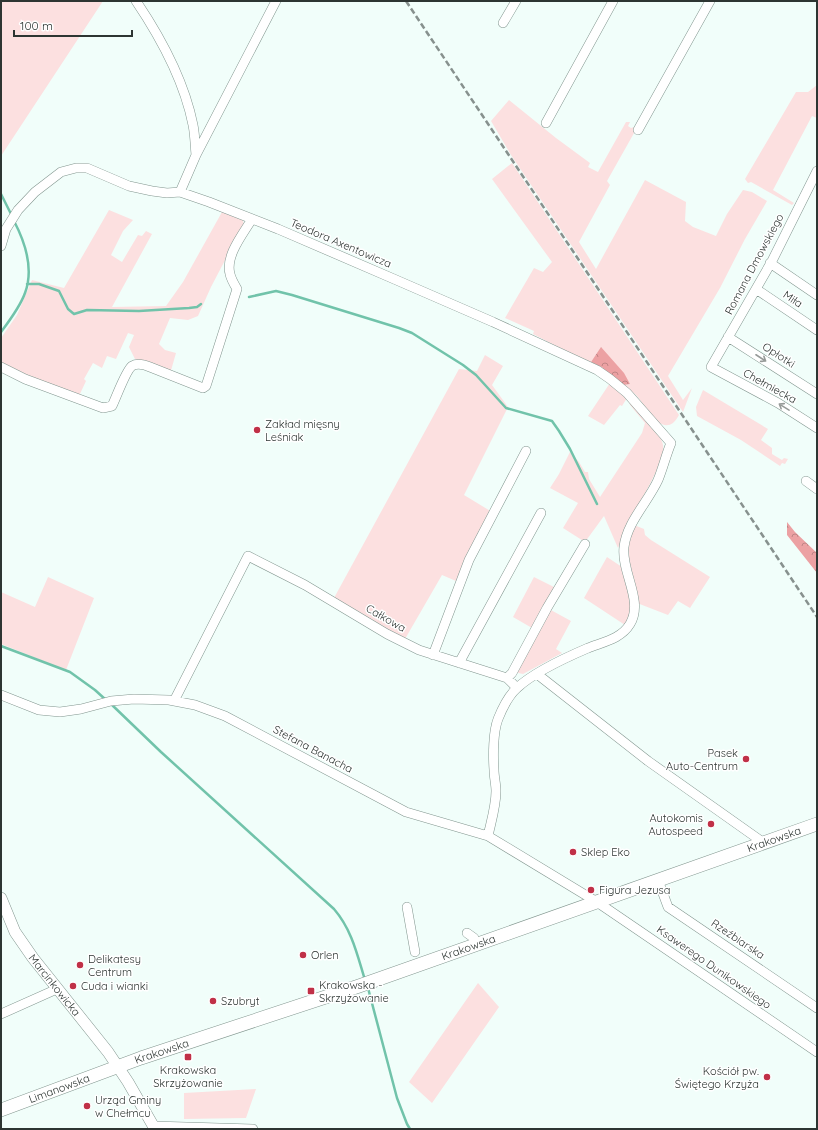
<svg xmlns="http://www.w3.org/2000/svg" width="818" height="1130" font-family="Quicksand,sans-serif">
<style>
.green{fill:#fce0e0}
.forest{fill:url(#forest-crowns)}
.lines{fill:none;stroke-linecap:round;stroke-linejoin:round}
.stream{stroke:#71c3aa;stroke-width:2.5}
.minor-casing{stroke:#82968f;stroke-width:10}
.tertiary-casing{stroke:#82968f;stroke-width:12}
.secondary-casing{stroke:#82968f;stroke-width:14}
.minor{stroke:#fff;stroke-width:9}
.tertiary{stroke:#fff;stroke-width:11}
.secondary{stroke:#fff;stroke-width:13}
.rail{stroke:#87918e;stroke-width:2.5;stroke-dasharray:6 3;stroke-linecap:butt}
.oneway{stroke:#969a98}
.poi-dot{fill:#c03047;stroke:#fff;stroke-width:1.5}
.labels{text-anchor:middle;stroke-width:3;stroke-linejoin:round;paint-order:stroke}
.street-label{font-size:11px;fill:#2d3532;stroke:#fff}
.poi-label{font-size:11px;fill:#2d3532;stroke:#fff;text-anchor:start}
</style>
<defs>
<pattern id="forest-crowns" width="20" height="18" patternUnits="userSpaceOnUse"><rect width="20" height="18" fill="#eca1a3"/><path d="M2 6a3 3 0 1 1 6 0M12 15a3 3 0 1 1 6 0" fill="none" stroke="#c08485"/></pattern>
</defs>
<rect width="100%" height="100%" fill="#f1fefa"/>
<path class="green" d="M1,1h102l-102,155z
M817,85v33l-5,-2 -39,74 21,13 -2,2 -41,-23 -3,1 -3,-4 51,-87h12z
M509,100l47,38 34,25 -2,4 10,5 28,-50h4l-2,4 3,2 7,-2 -31,55 3,4 -31,57 17,27 49,-89 41,22 -1,19 8,6 23,9 11,-22 16,-24 9,2 15,9 -22,38 -25,49 -52,88 15,24 9,-12 -9,24 -172,-257 -20,-34z
M512,163l167,252c-15,28 -33,-9 -43,-20 -4,-3 -8,-7 -12,-10l6,-1 -29,-36 -10,14 12,6 -1,2 -69,-36 1,-3 -29,-13 29,-50 9,4 9,-10 -60,-83z
M109,210l24,10 -10,11 -12,24 11,7 16,-27 4,1 4,-5 6,3 -40,73 54,-1 17,-24 39,-70 20,6 2,6 -33,63 -13,29 -10,4 -18,-2 -11,26 6,6 11,3 -6,21 -35,-15 -6,-12 5,-12 -6,-2 -12,26 -9,-3 -5,12 -9,-5 -9,16 2,2 -7,15 -32,-11 -46,-21v-26l16,-23 15,-35 32,8z
M485,355l18,11 -11,19 16,22 -44,88 28,17 -36,69 -14,-6 -37,64 -71,-41 125,-229 18,2z
M610,383l17,15 -5,8 -2,-1 -16,20 -16,-9z
M703,390l65,39 -7,11 11,8v6l10,6 2,-2 4,1 -3,5 -3,-1 -2,3 -39,-26 -44,-24 -1,-9z
M629,402c8,8 33,32 34,43 3,17 -26,60 -34,78 -4,8 -6,17 -11,25l-14,-32 -19,26 -22,-14 15,-25 -28,-15 9,-14 11,-22 9,10 6,10h3l1,7 11,18 42,-64 3,-10 -15,-18z
M634,525l10,4 1,6 6,5 59,37 -20,31 -12,-7 -10,14 -31,-12 -10,-53z
M607,557l15,10 8,31 1,14 -6,13 -41,-27z
M48,577l46,21 -28,72 -65,-26v-52l34,15z
M534,577l22,11 -24,40 -19,-11z
M549,609l22,12 -15,28 6,4 -39,21 -9,-2z
M478,983l21,24 -67,96 -23,-21z
M256,1089l-10,29 -62,1v-26z"/>
<path class="forest" d="M601,347l23,26 6,11 -6,1 -22,-15 1,-2 -12,-6z
M787,522l8,10 22,21v20l-30,-38z"/>
<g class="lines">
<path class="stream" d="M1,194l11,22
M27,284h12l20,7 9,18 6,5 13,-4 52,1 50,-3 8,-1 4,-3
M249,297l27,-6 16,4 107,33 13,5 51,32 13,10 30,33 46,13 7,10 11,18 27,55
M1,332c9,-12 19,-25 24,-39 9,-24 0,-51 -11,-72
M1,646l69,26 25,18 11,10
M111,704l50,48 173,157c18,21 23,45 31,71
M368,988l29,110 10,26 3,5"/>
<defs>
<path id="minor" d="M136,1c25,37 48,79 57,124 2,10 2,20 3,30
M503,23l13,-22
M546,123l67,-122
M638,130l72,-129
M817,171l-45,90 -61,106 67,36 39,25
M180,192l16,-37 80,-154
M1,246l5,-17 12,-19 17,-18 26,-20 15,-4h11l42,18 23,5 15,2 13,-1 29,10 69,27 116,50 99,43 104,48 13,9 17,14 44,50c-5,12 -8,25 -13,37 -10,22 -31,42 -34,67 -3,25 20,54 6,77 -9,15 -27,18 -42,24 -21,9 -54,24 -71,40 -8,7 -15,21 -19,31 -5,13 -5,37 -4,51 0,7 2,14 2,21 0,15 -5,31 -8,45
M770,263l47,32
M756,289l61,41
M728,337l89,57
M1,367l24,12 78,29 9,-2c4,-8 14,-36 20,-40 5,-3 13,-1 18,1l53,21 3,-2 31,-97c-3,-5 -6,-10 -7,-15 -5,-18 13,-40 22,-55
M806,481l11,8
M433,655l36,-95 57,-109
M459,663l82,-150
M537,674l111,87 116,82
M507,678l5,-5 35,-65 38,-64
M1,695l38,15 21,2 21,-3 30,-8 23,-2 35,1 26,5 30,11 181,96 82,24 109,66 220,150
M174,701l74,-145 57,29 82,49 32,16 88,28 10,10
M658,880l10,27 149,101
M407,907l8,45
M467,933l7,5
M1,1014l56,-25
M153,1126l100,3"/>
<g id="tertiary">
<path id="s1" d="M1,898l14,34 18,26 75,94 20,30 27,47"/>
</g>
<g id="secondary">
<path id="s2" d="M1,1110l140,-52 218,-72 458,-162"/>
</g>
</defs>
<use href="#minor" class="minor-casing"/>
<use href="#tertiary" class="tertiary-casing"/>
<use href="#secondary" class="secondary-casing"/>
<use href="#minor" class="minor"/>
<use href="#tertiary" class="tertiary"/>
<use href="#secondary" class="secondary"/>
<path class="rail" d="M406,1l411,616"/>
</g>
<defs><path id="oneway-shaft" d="M-6 0H5M1.5-3L5.5 0L1.5 3" fill="none" stroke-width="1.6" stroke-linecap="round" stroke-linejoin="round"/></defs>
<g class="oneway">
<use href="#oneway-shaft" transform="translate(761 358) rotate(33)"/>
<use href="#oneway-shaft" transform="translate(784 407) rotate(-148)"/>
</g>
<g class="poi-dot">
<circle cx="257" cy="430" r="4"/>
<circle cx="746" cy="759" r="4"/>
<circle cx="711" cy="824" r="4"/>
<circle cx="573" cy="852" r="4"/>
<circle cx="591" cy="890" r="4"/>
<circle cx="303" cy="955" r="4"/>
<circle cx="80" cy="965" r="4"/>
<circle cx="73" cy="986" r="4"/>
<rect x="307" y="987" width="8" height="8" rx="2"/>
<circle cx="213" cy="1001" r="4"/>
<rect x="184" y="1053" width="8" height="8" rx="2"/>
<circle cx="767" cy="1077" r="4"/>
<circle cx="87" cy="1106" r="4"/>
</g>
<g class="labels">
<g class="street-label">
<text transform="translate(341 243) rotate(23)" y="4">Teodora Axentowicza</text>
<text transform="translate(754 264) rotate(-62)" y="4">Romana Dmowskiego</text>
<text transform="translate(793 299) rotate(34)" y="4">Miła</text>
<text transform="translate(779 355) rotate(33)" y="4">Opłotki</text>
<text transform="translate(770 386) rotate(29)" y="4">Chełmiecka</text>
<text transform="translate(386 618) rotate(30)" y="4">Całkowa</text>
<text transform="translate(313 749) rotate(28)" y="4">Stefana Banacha</text>
<text dy="4" stroke="none"><textPath href="#s2" startOffset="819">Krakowska</textPath></text>
<text transform="translate(738 939) rotate(34)" y="4">Rzeźbiarska</text>
<text dy="4" stroke="none"><textPath href="#s2" startOffset="495">Krakowska</textPath></text>
<text transform="translate(714 967) rotate(35)" y="4">Ksawerego Dunikowskiego</text>
<text dy="4" stroke="none"><textPath href="#s1" startOffset="103">Marcinkowicka</textPath></text>
<text dy="4" stroke="none"><textPath href="#s2" startOffset="171">Krakowska</textPath></text>
<text dy="4" stroke="none"><textPath href="#s2" startOffset="62">Limanowska</textPath></text>
</g>
<g class="poi-label">
<text x="265" y="428">Zakład mięsny<tspan x="265" dy="13">Leśniak</tspan></text>
<text x="738" y="757" text-anchor="end">Pasek<tspan x="738" dy="13">Auto-Centrum</tspan></text>
<text x="703" y="822" text-anchor="end">Autokomis<tspan x="703" dy="13">Autospeed</tspan></text>
<text x="581" y="856">Sklep Eko</text>
<text x="599" y="894">Figura Jezusa</text>
<text x="311" y="959">Orlen</text>
<text x="88" y="963">Delikatesy<tspan x="88" dy="13">Centrum</tspan></text>
<text x="319" y="989">Krakowska -<tspan x="319" dy="13">Skrzyżowanie</tspan></text>
<text x="81" y="990">Cuda i wianki</text>
<text x="221" y="1005">Szubryt</text>
<text x="188" y="1074" text-anchor="middle">Krakowska<tspan x="188" dy="13">Skrzyżowanie</tspan></text>
<text x="759" y="1075" text-anchor="end">Kościół pw.<tspan x="759" dy="13">Świętego Krzyża</tspan></text>
<text x="95" y="1104">Urząd Gminy<tspan x="95" dy="13">w Chełmcu</tspan></text>
</g>
</g>
<rect width="818" height="1130" fill="none" stroke="#2d3532" stroke-width="4"/>
<path d="M14 30v6h118v-6" fill="none" stroke="#2d3532" stroke-width="2"/>
<text x="20" y="30" font-size="12" fill="#2d3532" stroke="#ffffff" stroke-width="3" paint-order="stroke">100 m</text>
</svg>
